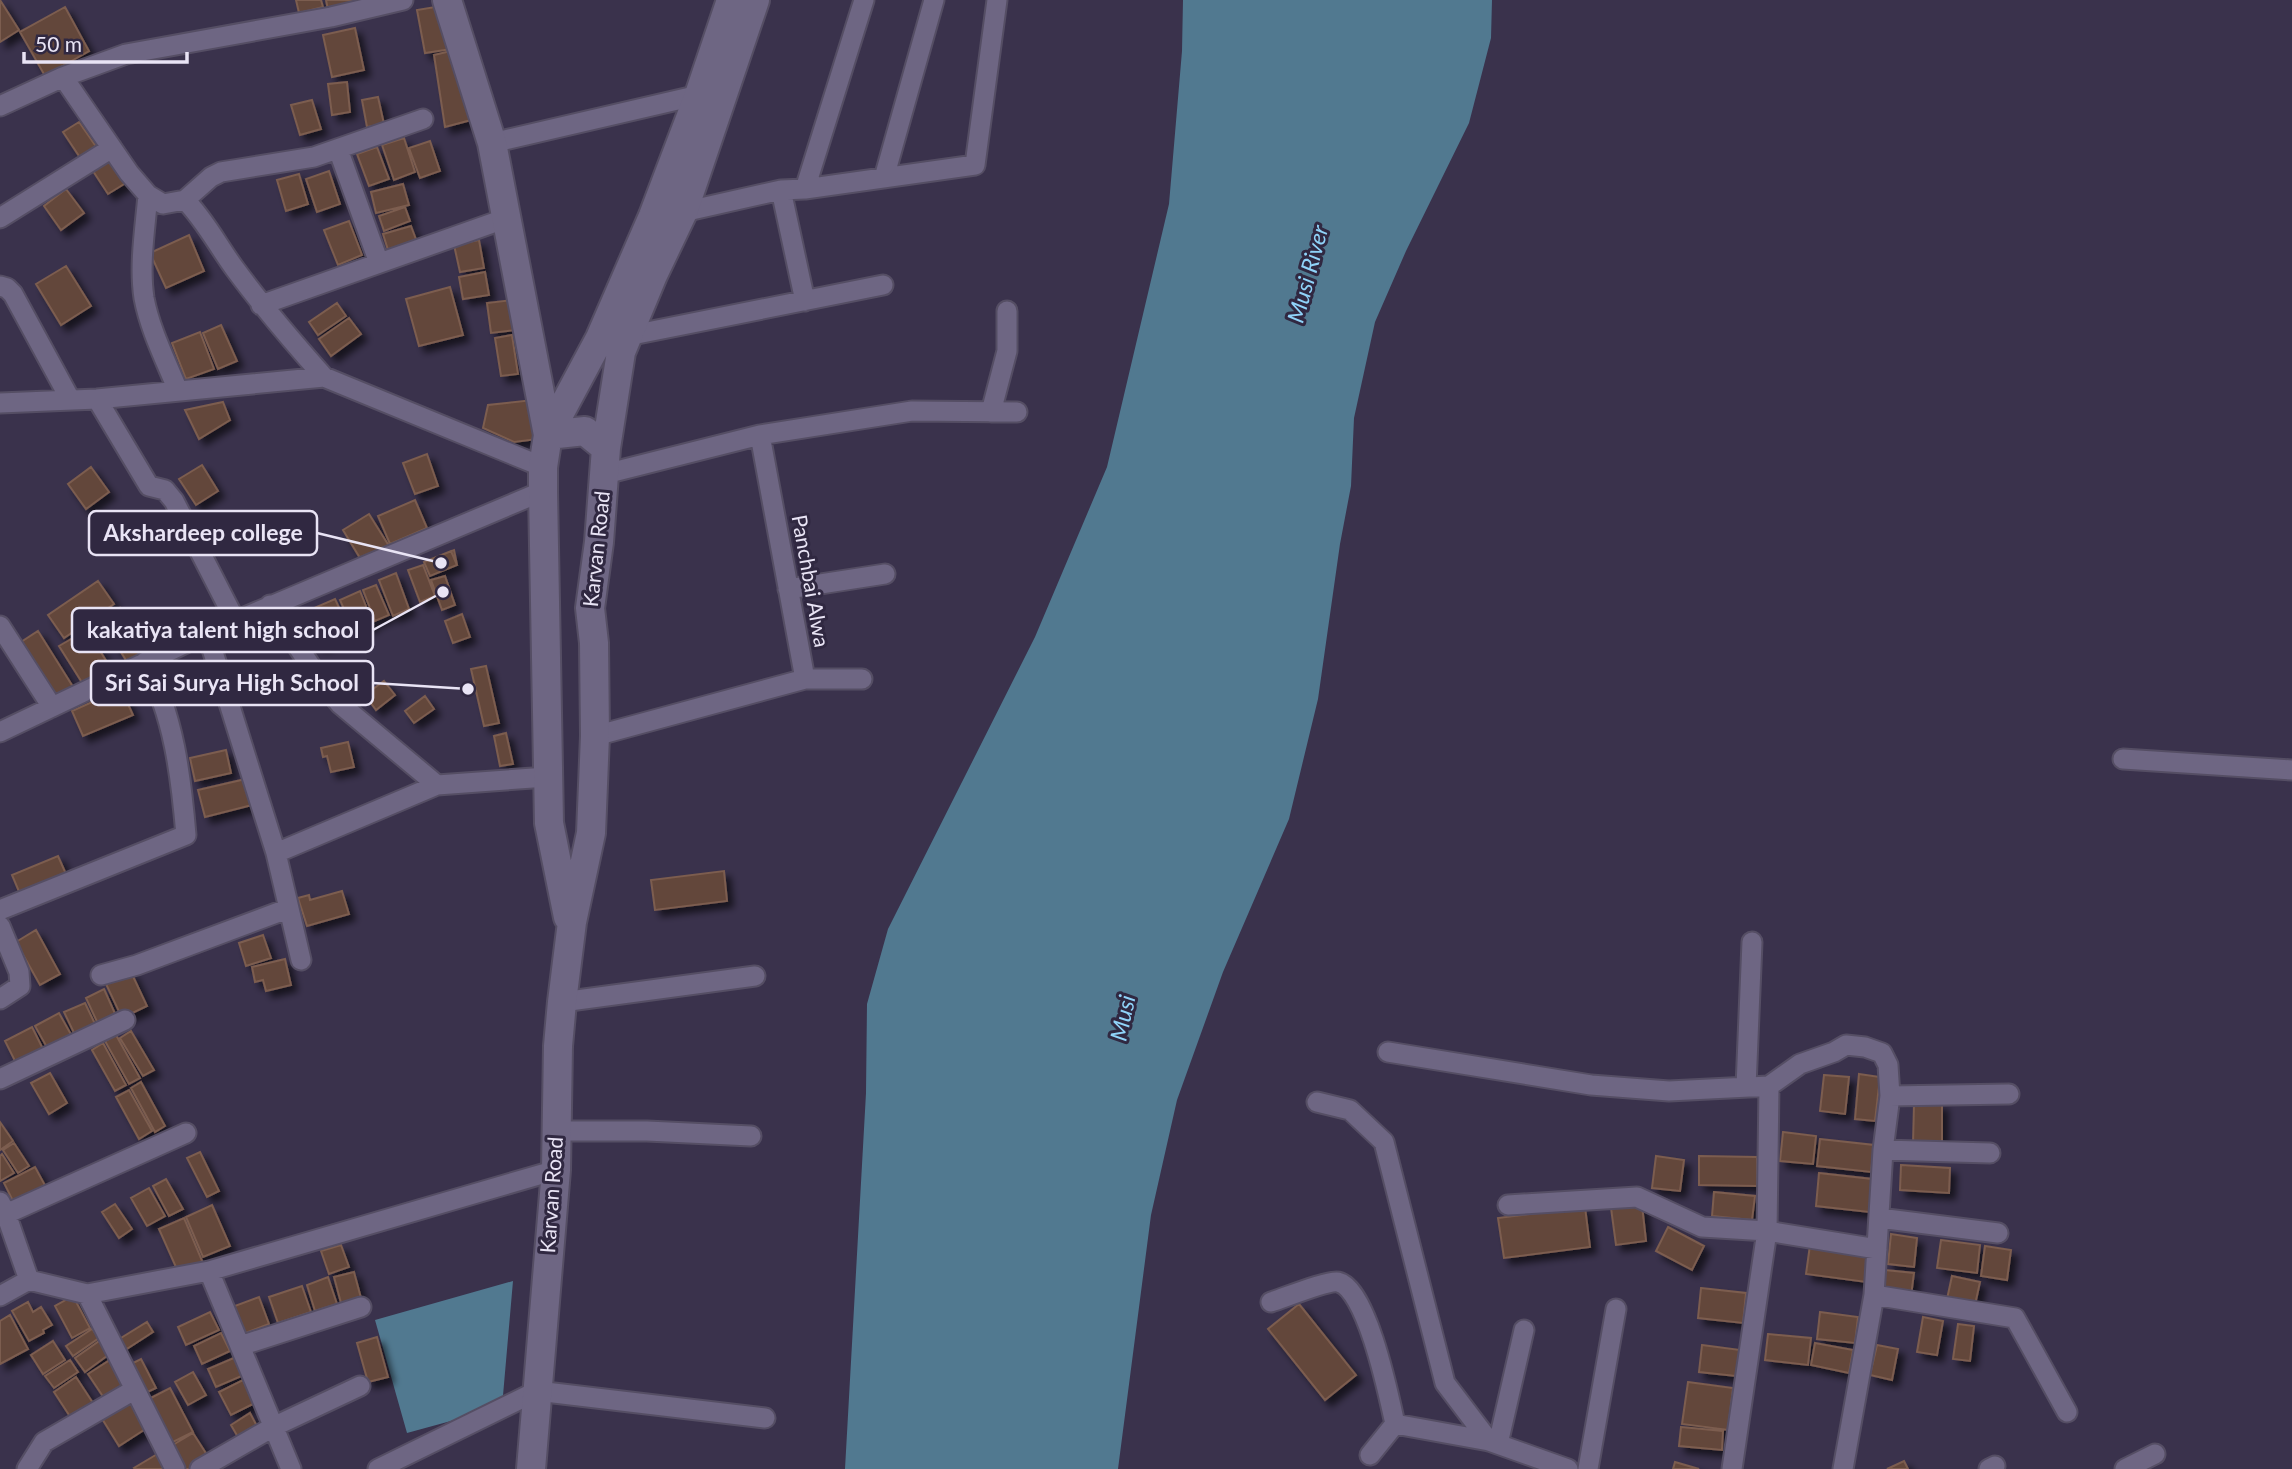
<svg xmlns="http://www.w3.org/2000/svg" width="2292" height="1469" font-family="Lato,sans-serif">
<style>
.water{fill:#517990}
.building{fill:#64473a;stroke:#7c5d4f;stroke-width:2;filter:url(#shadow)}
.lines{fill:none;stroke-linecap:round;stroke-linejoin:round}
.street-casing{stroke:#554e64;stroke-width:23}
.secondary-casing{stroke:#554e64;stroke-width:32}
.street{stroke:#6e6683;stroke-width:19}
.secondary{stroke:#6e6683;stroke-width:28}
.labels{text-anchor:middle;stroke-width:6;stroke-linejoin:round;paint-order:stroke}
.street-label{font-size:21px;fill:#e9e4f5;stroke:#302841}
.water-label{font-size:23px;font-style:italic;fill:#90d3f9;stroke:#302841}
.leader{fill:none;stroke:#e9e4f5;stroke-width:2.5}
.callout-dot{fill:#e9e4f5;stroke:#302841;stroke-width:2.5}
.callout{fill:#302841;stroke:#e9e4f5;stroke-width:2.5}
.callout-label{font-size:23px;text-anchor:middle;font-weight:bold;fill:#e9e4f5}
</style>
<defs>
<filter id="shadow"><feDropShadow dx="6" dy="6" stdDeviation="3.5" flood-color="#0009"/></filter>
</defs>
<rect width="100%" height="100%" fill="#3a324c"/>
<path class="water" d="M1183,0h309l-1,38 -22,85 -63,128 -31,71 -21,96 -3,68 -11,58 -22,155 -29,120 -66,153 -46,128 -26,115 -33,254h-273l21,-376 1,-89 21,-75 147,-292 72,-170 62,-263 13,-153z
M513,1281l-11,126 -95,26 -32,-113z"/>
<path class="building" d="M0,0l19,30 -19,12z
M296,0h25l2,7 -24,6z
M326,0h31v3l-29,7z
M441,6l17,42 -33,5 -8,-43z
M65,7l24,44 -44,25 -25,-44z
M355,28l9,42 -32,7 -9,-42z
M459,49l16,70 -30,8 -11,-72z
M347,82l3,30 -18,3 -4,-31z
M378,97l6,27 -17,3 -5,-27z
M312,100l9,29 -21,6 -9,-30z
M79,122l18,26 -16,11 -18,-27z
M404,138l11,34 -21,8 -12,-35z
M430,141l10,30 -20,7 -11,-30z
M377,147l12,32 -20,7 -12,-32z
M115,158l14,23 -21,13 -15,-23z
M329,171l11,33 -23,8 -11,-33z
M299,174l9,30 -22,7 -9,-31z
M403,184l6,21 -33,8 -5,-21z
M66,189l18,24 -23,17 -17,-24z
M405,207l5,14 -26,10 -5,-15z
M349,221l13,34 -24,10 -14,-35z
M411,226l6,16 -29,8 -5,-16z
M189,235l15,36 -38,17 -16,-35z
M479,240l5,28 -24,4 -6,-27z
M66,266l25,40 -30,19 -25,-41z
M485,272l4,23 -26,4 -4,-22z
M450,287l13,48 -44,11 -13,-47z
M512,300l4,30 -25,3 -4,-30z
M337,303l9,13 -28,19 -9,-13z
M349,318l12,16 -30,22 -12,-17z
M221,325l16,36 -19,8 -15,-36z
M200,332l14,37 -28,10 -14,-36z
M512,335l6,39 -17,2 -6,-38z
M533,400l5,39 -24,3 -31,-14 5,-23z
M223,402l7,18 -31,19 -14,-29z
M427,454l11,32 -23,8 -12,-31z
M202,465l16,26 -22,14 -17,-26z
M91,467l18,25 -23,17 -18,-25z
M415,500l12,28 -37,16 -12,-28z
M369,514l20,32 -26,17 -20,-33z
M454,550l3,15 -27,11 -6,-14z
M451,551l6,14 -27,11 -6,-14z
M423,565l12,31 -15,6 -12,-32z
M396,573l13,36 -16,7 -14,-36z
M445,576l10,29 -13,5 -11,-30z
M98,581l16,23 -50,34 -16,-23z
M376,585l13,30 -14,6 -12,-31z
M360,591l13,33 -19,8 -14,-32z
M335,599l15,32 -30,14 -15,-33z
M120,608l28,45 -19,12 -28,-45z
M462,614l8,23 -17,6 -8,-22z
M87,630l23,37 -27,17 -24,-38z
M38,631l37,59 -17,10 -37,-58z
M486,666l13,57 -15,3 -13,-57z
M384,681l11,14 -19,15 -11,-15z
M121,689l12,26 -50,21 -11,-25z
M425,696l9,13 -20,14 -9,-12z
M506,733l7,31 -13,2 -6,-30z
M348,742l6,25 -23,5 -4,-16 -4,1 -2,-9z
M226,750l5,23 -36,8 -5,-23z
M250,778l6,26 -51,13 -7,-27z
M58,856l8,18 -46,20 -8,-19z
M724,871l3,30 -72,9 -4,-30z
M342,891l7,23 -42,12 -9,-28 11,-3 1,5z
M36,930l24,44 -20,11 -24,-43z
M263,935l8,23 -25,8 -7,-23z
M285,959l6,26 -25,6 -3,-11 -8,2 -3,-15z
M131,972l16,34 -25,12 -16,-34z
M104,989l13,29 -18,8 -13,-28z
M85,1003l11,23 -21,9 -11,-23z
M59,1013l14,25 -24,13 -14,-25z
M32,1027l12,24 -27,14 -12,-24z
M131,1031l23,39 -11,6 -23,-38z
M116,1035l24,43 -11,6 -24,-43z
M103,1043l23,42 -11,6 -23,-41z
M50,1073l17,30 -18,11 -18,-31z
M1859,1074l21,3 -5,44 -20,-2z
M1824,1075l25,2 -4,37 -25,-3z
M141,1082l24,44 -10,6 -24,-44z
M129,1090l23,41 -13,8 -23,-42z
M1914,1104h28v41h-29z
M0,1122l13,19 -13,9z
M1783,1132l33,4 -3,28 -33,-3z
M1820,1139l54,6 -3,27 -54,-6z
M14,1143l15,23 -11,7 -15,-23z
M200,1152l19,39 -12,6 -20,-39z
M2,1154l12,19 -14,8v-25z
M1656,1156l28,4 -4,31 -28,-3z
M1699,1156l58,1v29l-58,-1z
M1901,1165l49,3 -1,25 -49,-3z
M35,1167l12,22 -32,16 -11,-22z
M1819,1173l53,6 -3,33 -53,-6z
M166,1179l17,30 -14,7 -16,-30z
M149,1188l16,28 -18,10 -16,-28z
M1714,1192l41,4 -3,24 -40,-4z
M115,1204l17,25 -13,9 -17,-26z
M212,1205l18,41 -27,11 -17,-40z
M1642,1205l4,36 -30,4 -5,-37z
M1585,1207l5,40 -86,11 -6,-40z
M184,1218l19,45 -24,11 -20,-45z
M1668,1227l36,19 -12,24 -36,-19z
M1891,1234l26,4 -3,29 -26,-3z
M1941,1240l39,5 -3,28 -40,-5z
M341,1245l8,22 -20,7 -8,-23z
M1810,1245l60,8 -4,29 -60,-8z
M1985,1246l26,4 -4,30 -26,-4z
M1885,1270l29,3 -3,23 -28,-3z
M354,1272l7,26 -20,5 -7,-26z
M1952,1276l28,6 -5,23 -28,-6z
M328,1277l9,27 -22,7 -8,-26z
M302,1286l9,26 -33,11 -9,-26z
M1701,1288l45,5 -3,30 -45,-5z
M73,1296l17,32 -18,10 -17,-32z
M259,1297l10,27 -26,10 -11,-27z
M28,1302l5,10 8,-5 11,18 -9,5 1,3 -15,8 -17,-30z
M1299,1304l57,71 -31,25 -57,-71z
M210,1312l9,18 -33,15 -8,-18z
M1820,1312l38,5 -3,26 -38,-4z
M10,1315l18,34 -28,15v-43z
M1923,1317l20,4 -6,34 -20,-3z
M147,1322l6,10 -31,20 -6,-11z
M1958,1324l16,2 -4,35 -17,-2z
M92,1329l7,9 -26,18 -7,-10z
M221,1333l9,18 -28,13 -8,-18z
M1768,1334l43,4 -3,27 -43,-5z
M377,1337l11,40 -20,5 -11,-39z
M102,1339l9,14 -26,19 -10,-14z
M53,1341l12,19 -22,14 -12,-19z
M1815,1343l38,7 -4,23 -38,-8z
M1702,1345l46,6 -3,26 -46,-5z
M1877,1345l21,4 -6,31 -22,-5z
M236,1357l8,18 -28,12 -8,-18z
M113,1358l17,27 -24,16 -18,-27z
M141,1359l15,29 -15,7 -14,-29z
M70,1360l8,12 -24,16 -9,-12z
M193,1372l13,23 -18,10 -13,-23z
M76,1377l19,29 -22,15 -19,-29z
M243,1380l12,23 -24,12 -12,-23z
M1688,1382l45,6 -5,42 -46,-6z
M170,1388l23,44 -28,14 -22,-44z
M130,1400l17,28 -28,18 -18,-29z
M250,1413l8,15 -19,11 -8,-14z
M1681,1427l42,4 -1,19 -43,-4z
M193,1433l16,25 -18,11h-13l-12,-20z
M159,1453l10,16h-34l-1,-1z
M1904,1461l4,8h-21z
M1675,1462l24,7h-26z"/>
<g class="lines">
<defs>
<path id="street" d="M63,77l66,96 19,22 15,9 22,-4c20,20 33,46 50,69 28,38 58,73 89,108
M0,106l63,-29 63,-23 205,-37 72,-17
M492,143l207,-48
M338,149l41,114
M884,178l50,-178
M805,189l170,-24 22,-165
M781,190l24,-1 59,-189
M148,195c-3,34 -9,70 -4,103 6,32 22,63 34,93
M185,200l26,-23 10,-5 93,-15 109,-38
M683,212l98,-22 24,111
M0,218l112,-70
M0,286l7,2 6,6 57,105
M261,305l246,-87
M627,336l256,-51
M97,399l52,87 16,4 9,11 62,121
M0,403l97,-4 227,-22 219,90
M991,412l16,-61v-40
M760,435l152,-24 105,1
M788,589l97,-15
M270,605l50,75 20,24 97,81 110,-8
M0,626l52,81
M207,633l69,220 25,107
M805,679h57
M0,732l207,-99 336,-142
M595,736l210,-57 -45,-244 -155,39
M2123,759l169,11
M276,853l161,-68
M0,910l186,-75c-5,-58 -12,-120 -41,-173
M0,926l19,46 1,14 -20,13
M101,975l36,-10 150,-56
M562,1002l193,-26
M1388,1052l203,33 78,6 100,-5 31,-22 34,-12 12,-7 19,2 17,6 6,12 2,31 -7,54 -9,145 -31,174
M0,1079l125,-59
M1746,1087l6,-145
M1890,1096l119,-2
M1317,1102l33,8 34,32 61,241 44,58
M557,1131h90l104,5
M1883,1150l107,3
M0,1202l6,12 23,66
M1508,1205l129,-8 65,30 65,4 110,18
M6,1214l180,-81
M1879,1218l119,15
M209,1271l82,198
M87,1294l88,175
M1874,1295l141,23 52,94
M0,1296l29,-16 58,14 122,-23 347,-101
M1271,1302c13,-4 57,-22 67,-20 29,6 51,115 57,142l94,17 79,28
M240,1346l121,-39
M1498,1444l26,-114
M1370,1455l25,-31
M27,1469l17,-27 90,-52
M200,1469l73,-42 87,-41
M378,1469l159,-78 228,27
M1588,1469l28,-160
M1732,1469l35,-238 2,-145
M1989,1469l6,-3
M2125,1469l30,-15"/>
<path id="secondary" d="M447,0l45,143 56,292 -5,32v24l6,332 19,94
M548,435l52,-97 53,-122 46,-121 32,-95
M548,435l37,-4 21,17
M531,1469l25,-299 2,-124 4,-44 10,-80 19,-89 4,-97 -1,-93 -4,-35 9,-66 7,-94 15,-96 32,-77 30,-63 72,-212"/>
</defs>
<use href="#street" class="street-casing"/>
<use href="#secondary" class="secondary-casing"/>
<use href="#street" class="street"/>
<use href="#secondary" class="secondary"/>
</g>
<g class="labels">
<g class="street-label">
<text transform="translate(597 549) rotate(-84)" y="7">Karvan Road</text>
<text transform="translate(810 581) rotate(80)" y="7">Panchbai Alwa</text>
<text transform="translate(552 1195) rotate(-86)" y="7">Karvan Road</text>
</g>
<g class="water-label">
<text transform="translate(1308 274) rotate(-75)" y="8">Musi River</text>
<text transform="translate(1123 1018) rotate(-78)" y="8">Musi</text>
</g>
</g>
<path class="leader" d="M441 563L317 533M443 592L373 630M468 689L373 683"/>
<g class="callout-dot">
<circle cx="441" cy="563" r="7"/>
<circle cx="443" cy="592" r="7"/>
<circle cx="468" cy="689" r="7"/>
</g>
<g class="callout">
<rect x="89" y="511" width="228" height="44" rx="7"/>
<rect x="72" y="608" width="301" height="44" rx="7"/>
<rect x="91" y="661" width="282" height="44" rx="7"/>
</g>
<g class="callout-label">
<text x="203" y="541">Akshardeep college</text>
<text x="223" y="638">kakatiya talent high school</text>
<text x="232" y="691">Sri Sai Surya High School</text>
</g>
<path d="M24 52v10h163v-10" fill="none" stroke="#e9e4f5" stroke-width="3.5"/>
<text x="35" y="52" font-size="21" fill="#e9e4f5" stroke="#302841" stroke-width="5" paint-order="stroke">50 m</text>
</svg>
